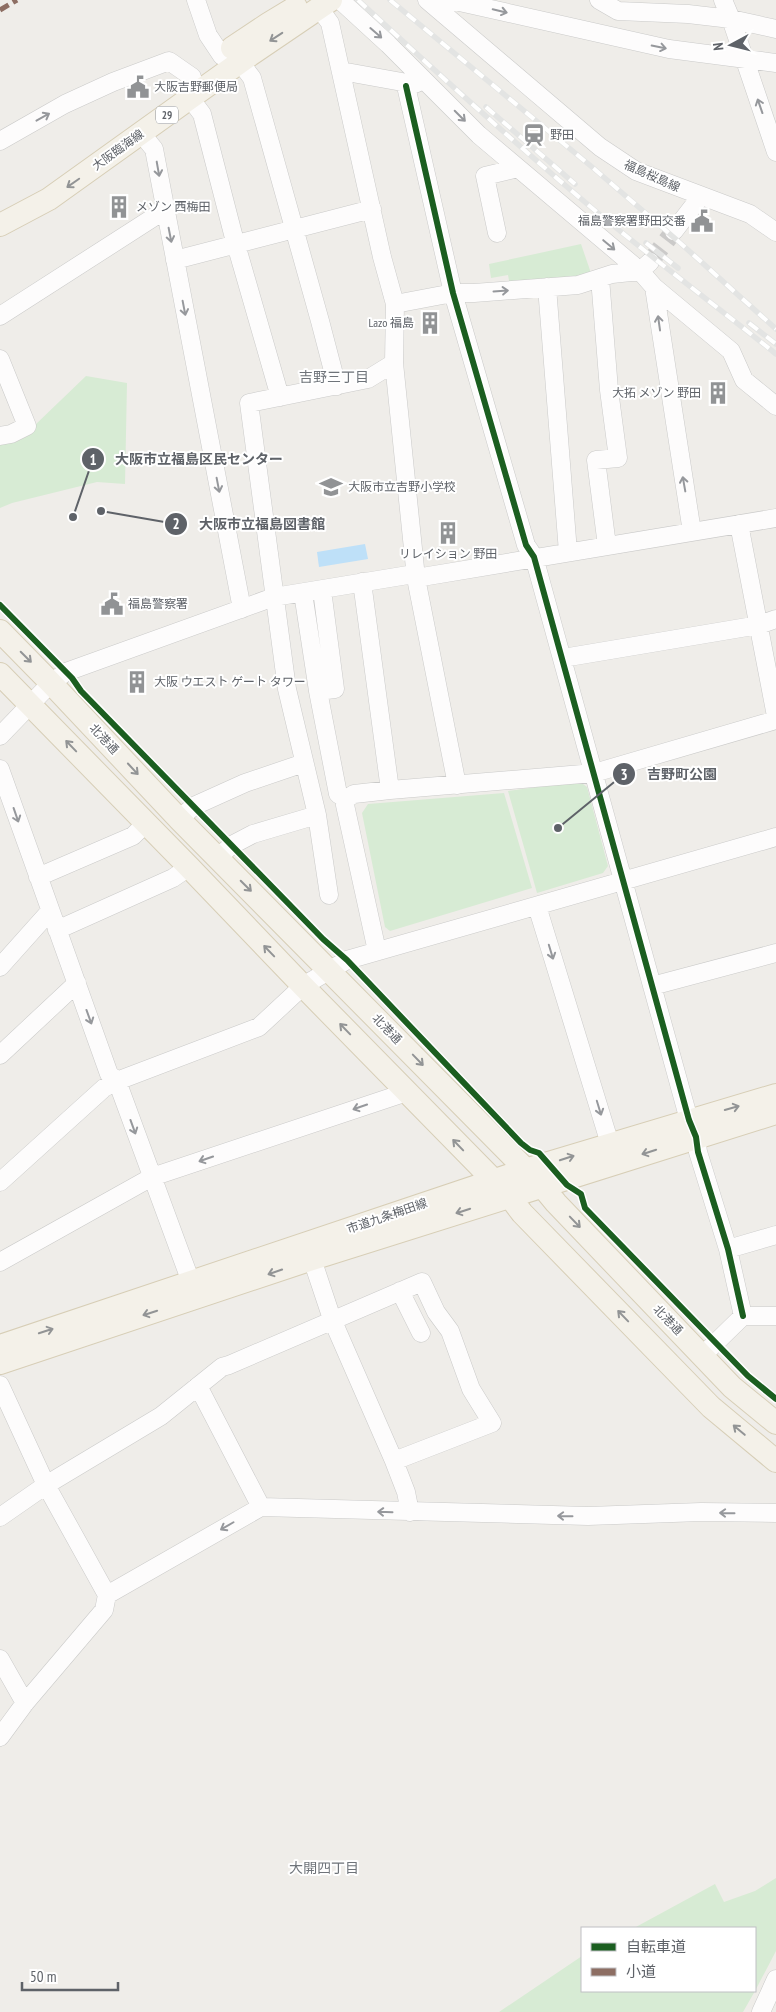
<svg xmlns="http://www.w3.org/2000/svg" width="776" height="2012" font-family="'PT Sans Narrow','Noto Sans JP',sans-serif">
<style>
.green{fill:#d7ebd4}
.water{fill:#bee0f8}
.lines{fill:none;stroke-linecap:round;stroke-linejoin:round}
.minor-tunnel{stroke:#cbcac9;stroke-width:18;stroke-dasharray:18 9;stroke-linecap:butt}
.minor-casing{stroke:#cacac9;stroke-width:19}
.major-casing{stroke:#d7ceb6;stroke-width:24}
.minor{stroke:#fdfcfc;stroke-width:18}
.major{stroke:#f4f1e9;stroke-width:22}
.rail-casing{stroke:#e3e4e3;stroke-width:5.5}
.rail{stroke:#fff;stroke-width:4;stroke-dasharray:11;stroke-linecap:butt}
.quiet{stroke:#8d6e63;stroke-width:5;stroke-dasharray:10 5;stroke-linecap:butt}
.cycleway-casing{stroke:#fff;stroke-width:9}
.cycleway{stroke:#1b5e20;stroke-width:6}
.oneway{stroke:#96989c}
.oneway2{stroke:#929495}
.labels{text-anchor:middle;stroke-width:4;stroke-linejoin:round;paint-order:stroke}
.shield{fill:#fff;stroke:#8e9195;stroke-width:1}
.shield-label{font-size:11px;font-weight:bold;fill:#5e6268}
.poi-label{font-size:12px;fill:#5e6268;stroke:#fff;text-anchor:start}
.street-label{font-size:12px;fill:#5e6268;stroke:#fff}
.neighbourhood-label{font-size:14px;fill:#6f747a;stroke:#fff}
.leader{fill:none;stroke:#5e6268;stroke-width:2}
.callout-dot{fill:#5e6268;stroke:#fff;stroke-width:2}
.mark-label{font-size:15px;text-anchor:middle;font-weight:bold;fill:#fff}
.callout-label{font-size:14px;text-anchor:middle;font-weight:bold;fill:#5e6268;stroke:#fff;stroke-width:4;stroke-linejoin:round;paint-order:stroke}
</style>
<rect width="100%" height="100%" fill="#efede9"/>
<path class="green" d="M581,244l11,32 -82,10 -2,-11 -17,3 -2,-14z
M86,376l41,7 -2,101 -28,-2 -85,21 -12,5v-70l35,-13z
M579,781l8,6 21,79 -5,7 -66,20 -29,-102z
M504,793l28,95 -142,43 -5,-4 -23,-114 6,-9z
M776,1878v73l-21,40v-63h-121l81,-44 9,18 31,-11z
M582,1956v35h173l-12,21h-244z"/>
<path class="water" d="M365,544l3,15 -49,8 -2,-15z"/>
<g class="lines">
<path class="minor-tunnel" d="M650,262l24,-31"/>
<defs>
<path id="minor" d="M196,0l12,35 14,21 18,6 12,16 68,243 17,65
M340,0l48,44 91,91 161,136 14,16 77,64 13,29 32,26
M427,0l173,147 36,24 114,43 26,18
M599,0l19,11 70,3 43,5 45,10
M723,0l8,19 45,133
M319,8l11,15 52,234 13,47 -1,59 22,215 41,207
M437,8l18,-7 214,48 107,14
M341,71l61,11 4,4 11,-3
M406,86l47,207 73,252 8,12 155,563 7,17 2,15 30,97 15,67
M190,98l12,16 31,120 47,163
M141,133l13,16 88,460
M0,141l65,-37 48,-22 56,-21 23,16
M674,231l27,-35
M497,233l-12,-57 33,-8
M175,260l197,-51
M600,278l9,112 9,68 -22,2 11,86
M547,287l21,265
M654,287l38,245
M395,304l58,-11h21l104,-8 34,-11 28,-3 10,-9
M0,316l165,-106
M0,359l27,67 -16,8 -11,2
M739,524l37,192
M362,582l28,208
M303,593l15,98 20,103 8,5
M563,658l196,-33 17,-6
M318,691l17,-2 -13,-99
M0,736l51,-53 15,-11 208,-75 134,-22 8,3 360,-60
M0,769l109,305 8,7 78,212
M346,799l8,-5 36,-4 204,-17 182,-53
M346,799l-1,6 32,146
M179,819l15,-13 51,-23 59,-20
M218,857l14,-12 21,-11 64,-19
M38,877l95,-41 13,-13
M329,895l-12,-80 -30,-126 -38,-286 119,-24 26,-16
M537,906l73,238
M57,930l116,-52 16,-11
M0,967l50,-56
M652,986l124,-33
M0,1055l77,-72
M0,1182l104,-94 13,-7 142,-54 44,-41 44,-26 429,-123
M728,1249l48,-14
M312,1259l20,60 62,142 12,31 4,20
M0,1262l152,-85 255,-85
M400,1291l21,42
M702,1356l41,-40h33
M0,1385l46,100 61,110 -3,15 -79,93 -25,34
M198,1386l63,121
M0,1517l46,-32 115,-69 61,-49 7,-2 193,-83 14,30 14,19 21,58 21,34 -98,38
M107,1595l154,-88 327,9 113,-4 75,1
M0,1659l25,44
M761,2012l15,-33"/>
<path id="major" d="M232,48l36,-24 28,-17
M0,225l49,-26 201,-144 81,-55
M0,631l51,52 128,136 363,367 14,17 176,184 44,36
M0,674l189,193 114,119 207,211 12,16 189,194 65,54
M0,1346l525,-176 251,-75
M0,1363l312,-104 464,-146"/>
</defs>
<use href="#minor" class="minor-casing"/>
<use href="#major" class="major-casing"/>
<use href="#minor" class="minor"/>
<use href="#major" class="major"/>
<defs>
<path id="rail" d="M358,0c77,71 154,141 234,208 60,50 123,97 184,146
M390,0l202,167 86,74 98,88
M486,107l89,77
M646,243l32,25
M749,323l27,21"/>
</defs>
<use href="#rail" class="rail-casing"/>
<use href="#rail" class="rail"/>
<path class="quiet" d="M0,10l17,-10"/>
<defs>
<path id="cycleway" d="M406,86l47,207 73,252 8,12 155,563 7,17 2,15 30,97 15,67
M0,605l72,73 9,13 242,248 24,21 174,183 9,7 9,3 28,32 14,9 4,14 163,168 28,23"/>
</defs>
<use href="#cycleway" class="cycleway-casing"/>
<use href="#cycleway" class="cycleway"/>
</g>
<defs><path id="oneway-shaft" d="M-6 0H5M1.5-3L5.5 0L1.5 3" fill="none" stroke-width="1.6" stroke-linecap="round" stroke-linejoin="round" transform="scale(1.25)"/></defs>
<g class="oneway">
<use href="#oneway-shaft" transform="translate(500 11) rotate(13)"/>
<use href="#oneway-shaft" transform="translate(376 33) rotate(41)"/>
<use href="#oneway-shaft" transform="translate(659 47) rotate(11)"/>
<use href="#oneway-shaft" transform="translate(760 106) rotate(-109)"/>
<use href="#oneway-shaft" transform="translate(460 116) rotate(45)"/>
<use href="#oneway-shaft" transform="translate(43 117) rotate(-29)"/>
<use href="#oneway-shaft" transform="translate(158 169) rotate(80)"/>
<use href="#oneway-shaft" transform="translate(170 235) rotate(79)"/>
<use href="#oneway-shaft" transform="translate(609 245) rotate(40)"/>
<use href="#oneway-shaft" transform="translate(501 291) rotate(-4)"/>
<use href="#oneway-shaft" transform="translate(184 308) rotate(79)"/>
<use href="#oneway-shaft" transform="translate(659 323) rotate(-98)"/>
<use href="#oneway-shaft" transform="translate(684 484) rotate(-100)"/>
<use href="#oneway-shaft" transform="translate(218 485) rotate(79)"/>
<use href="#oneway-shaft" transform="translate(16 815) rotate(71)"/>
<use href="#oneway-shaft" transform="translate(551 952) rotate(73)"/>
<use href="#oneway-shaft" transform="translate(89 1017) rotate(70)"/>
<use href="#oneway-shaft" transform="translate(360 1107) rotate(161)"/>
<use href="#oneway-shaft" transform="translate(599 1108) rotate(73)"/>
<use href="#oneway-shaft" transform="translate(133 1127) rotate(70)"/>
<use href="#oneway-shaft" transform="translate(206 1159) rotate(161)"/>
<use href="#oneway-shaft" transform="translate(385 1512) rotate(-178)"/>
<use href="#oneway-shaft" transform="translate(727 1513) rotate(-179)"/>
<use href="#oneway-shaft" transform="translate(565 1516) rotate(-179)"/>
<use href="#oneway-shaft" transform="translate(227 1526) rotate(150)"/>
</g>
<g class="oneway2">
<use href="#oneway-shaft" transform="translate(276 37) rotate(147)"/>
<use href="#oneway-shaft" transform="translate(73 183) rotate(145)"/>
<use href="#oneway-shaft" transform="translate(26 657) rotate(45)"/>
<use href="#oneway-shaft" transform="translate(71 746) rotate(-134)"/>
<use href="#oneway-shaft" transform="translate(133 769) rotate(47)"/>
<use href="#oneway-shaft" transform="translate(246 886) rotate(45)"/>
<use href="#oneway-shaft" transform="translate(269 951) rotate(-134)"/>
<use href="#oneway-shaft" transform="translate(345 1029) rotate(-134)"/>
<use href="#oneway-shaft" transform="translate(418 1060) rotate(46)"/>
<use href="#oneway-shaft" transform="translate(732 1108) rotate(-16)"/>
<use href="#oneway-shaft" transform="translate(458 1145) rotate(-134)"/>
<use href="#oneway-shaft" transform="translate(649 1152) rotate(162)"/>
<use href="#oneway-shaft" transform="translate(567 1158) rotate(-18)"/>
<use href="#oneway-shaft" transform="translate(463 1211) rotate(162)"/>
<use href="#oneway-shaft" transform="translate(575 1222) rotate(46)"/>
<use href="#oneway-shaft" transform="translate(275 1272) rotate(161)"/>
<use href="#oneway-shaft" transform="translate(150 1313) rotate(162)"/>
<use href="#oneway-shaft" transform="translate(623 1316) rotate(-134)"/>
<use href="#oneway-shaft" transform="translate(46 1331) rotate(-18)"/>
<use href="#oneway-shaft" transform="translate(739 1430) rotate(-140)"/>
</g>
<defs>
<symbol id="civic-bare" viewBox="-9 -9 18 18"><path d="M-.6-6.5H3V-4.5H.6V-3L4-1V1h2V6H-6V1h2V-1L-.6-3ZM-1.2 2.5V6h2.4V2.5Z" fill="#919395" stroke="#fff" stroke-width="2.5" paint-order="stroke"/></symbol>
<symbol id="station-bare" viewBox="-9 -9 18 18"><path d="M-3-6H3Q5-6 5-4V2Q5 4 3 4L4.5 6H3L1.5 4h-3L-3 6H-4.5L-3 4Q-5 4-5 2V-4Q-5-6-3-6ZM-3.5-4v3h7v-3ZM-3.5 1v1.5H-2V1ZM2 1v1.5H3.5V1Z" fill="#919395" stroke="#fff" stroke-width="2.5" paint-order="stroke"/></symbol>
<symbol id="building-bare" viewBox="-9 -9 18 18"><path d="M-4-6H4V6H1V3H-1V6H-4ZM-2.5-4.3h1.7v1.8h-1.7ZM.8-4.3h1.7v1.8H.8ZM-2.5-1h1.7V.8h-1.7ZM.8-1h1.7V.8H.8Z" fill="#919395" stroke="#fff" stroke-width="2.5" paint-order="stroke"/></symbol>
<symbol id="school-bare" viewBox="-9 -9 18 18"><path d="M0-5L7-2L0 1L-7-2ZM-4 1L0 2.5L4 1V4Q0 6-4 4Z" fill="#919395" stroke="#fff" stroke-width="2.5" paint-order="stroke"/></symbol>
</defs>
<g fill-rule="evenodd">
<use href="#civic-bare" x="122" y="71" width="32" height="32"/>
<use href="#station-bare" x="518" y="119" width="32" height="32"/>
<use href="#building-bare" x="103" y="191" width="32" height="32"/>
<use href="#civic-bare" x="686" y="205" width="32" height="32"/>
<use href="#building-bare" x="414" y="307" width="32" height="32"/>
<use href="#building-bare" x="702" y="377" width="32" height="32"/>
<use href="#school-bare" x="315" y="471" width="32" height="32"/>
<use href="#building-bare" x="432" y="517" width="32" height="32"/>
<use href="#civic-bare" x="96" y="588" width="32" height="32"/>
<use href="#building-bare" x="121" y="666" width="32" height="32"/>
</g>
<g class="labels">
<rect class="shield" x="156" y="106.5" width="22" height="17" rx="4"/>
<g class="shield-label">
<text x="167" y="119">29</text>
</g>
<g class="poi-label">
<text x="154" y="91">大阪吉野郵便局</text>
<text x="550" y="139">野田</text>
<text x="136" y="211">メゾン 西梅田</text>
<text x="686" y="225" text-anchor="end">福島警察署野田交番</text>
<text x="414" y="327" text-anchor="end">Lazo 福島</text>
<text x="701" y="397" text-anchor="end">大拓 メゾン 野田</text>
<text x="348" y="491">大阪市立吉野小学校</text>
<text x="448" y="558" text-anchor="middle">リレイション 野田</text>
<text x="128" y="608">福島警察署</text>
<text x="154" y="686">大阪 ウエスト ゲート タワー</text>
</g>
<g class="street-label">
<text transform="translate(118 150) rotate(-36)" y="4">大阪臨海線</text>
<text transform="translate(652 176) rotate(24)" y="4">福島桜島線</text>
<text transform="translate(104 739) rotate(47)" y="4">北港通</text>
<text transform="translate(387 1029) rotate(46)" y="4">北港通</text>
<text transform="translate(387 1216) rotate(-19)" y="4">市道九条梅田線</text>
<text transform="translate(668 1320) rotate(46)" y="4">北港通</text>
</g>
<g class="neighbourhood-label">
<text x="334" y="382">吉野三丁目</text>
<text x="324" y="1873">大開四丁目</text>
</g>
</g>
<path class="leader" d="M73 517L93 459M101 511L176 524M558 828L624 774"/>
<g class="callout-dot">
<circle cx="73" cy="517" r="5"/>
<circle cx="101" cy="511" r="5"/>
<circle cx="558" cy="828" r="5"/>
<circle cx="93" cy="459" r="12"/>
<circle cx="176" cy="524" r="12"/>
<circle cx="624" cy="774" r="12"/>
</g>
<g class="mark-label">
<text x="93" y="465">1</text>
<text x="176" y="529">2</text>
<text x="624" y="780">3</text>
</g>
<g class="callout-label">
<text x="199" y="464">大阪市立福島区民センター</text>
<text x="262" y="529">大阪市立福島図書館</text>
<text x="682" y="779">吉野町公園</text>
</g>
<rect x="581" y="1927" width="175" height="65" fill="#ffffff" stroke="#bfc0c3"/>
<rect x="591" y="1943" width="25" height="8" fill="#1b5e20" stroke="#bfc0c3"/>
<text x="626" y="1952" font-size="15" fill="#5e6268">自転車道</text>
<rect x="591" y="1968" width="25" height="8" fill="#8d6e63" stroke="#bfc0c3"/>
<text x="626" y="1977" font-size="15" fill="#5e6268">小道</text>
<g transform="translate(731 45) rotate(263)" stroke="#ffffff" stroke-width="4" paint-order="stroke">
<path d="M0-4L9 19L0 12L-9 19Z" fill="#5e6268"/>
<text y="-8" font-size="14" font-weight="bold" text-anchor="middle" fill="#5e6268">N</text>
</g>
<path d="M22 1982v8h96v-8" fill="none" stroke="#5e6268" stroke-width="2.5"/>
<text x="30" y="1982" font-size="15" fill="#5e6268" stroke="#ffffff" stroke-width="4" paint-order="stroke">50 m</text>
</svg>
